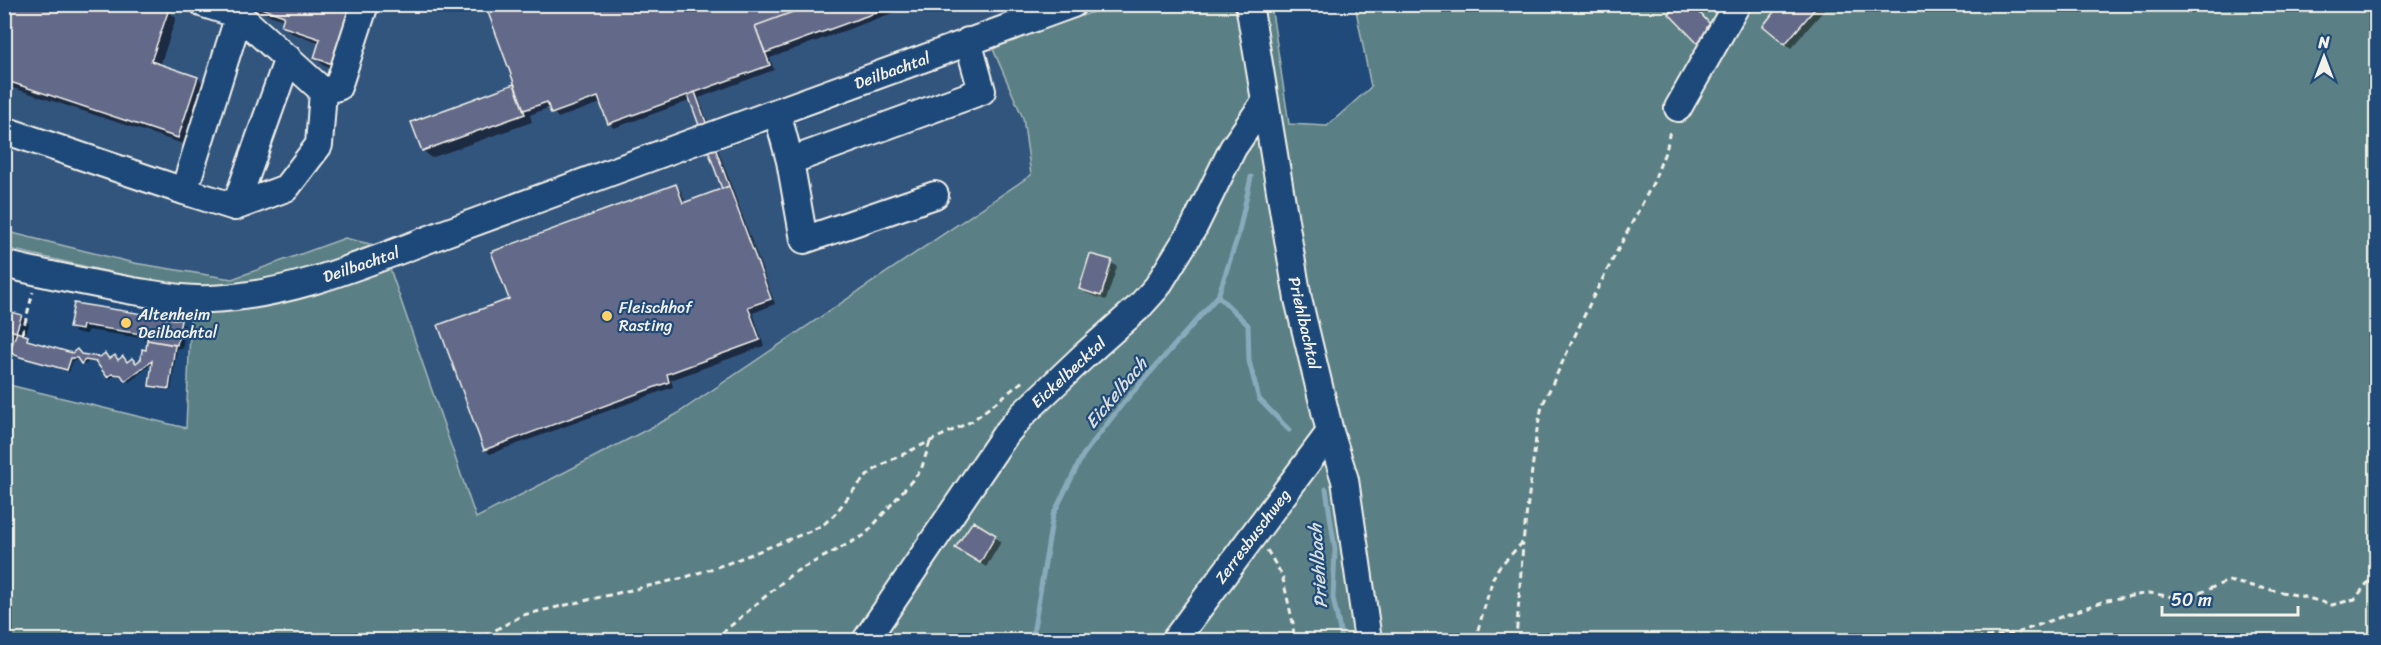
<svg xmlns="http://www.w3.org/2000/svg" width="2381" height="645" font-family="Sriracha,sans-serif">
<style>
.built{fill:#33547e}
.green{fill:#5a8086;stroke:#a7b8b7;stroke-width:1.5}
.shadow{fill:#0007}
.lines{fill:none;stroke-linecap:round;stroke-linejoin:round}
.stream{stroke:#89aaba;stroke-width:5}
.building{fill:#636a89;stroke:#f4f1e8;stroke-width:1.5}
.minor-casing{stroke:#f4f1e8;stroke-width:30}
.path{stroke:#f4f1e8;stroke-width:3;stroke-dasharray:6 4.5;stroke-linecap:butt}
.minor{stroke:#1f4a7a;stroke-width:26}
.poi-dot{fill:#ffd166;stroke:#1f4a7a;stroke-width:2}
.labels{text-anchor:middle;stroke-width:4.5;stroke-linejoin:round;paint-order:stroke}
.street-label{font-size:16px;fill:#f4f1e8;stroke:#1f4a7a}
.poi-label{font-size:16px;fill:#f4f1e8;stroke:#1f4a7a;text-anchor:start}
.water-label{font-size:18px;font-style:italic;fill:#d9dfdd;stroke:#1f4a7a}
</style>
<rect width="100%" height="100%" fill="#1f4a7a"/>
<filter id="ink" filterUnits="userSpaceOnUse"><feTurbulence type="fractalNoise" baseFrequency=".0167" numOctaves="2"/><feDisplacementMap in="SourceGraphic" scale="12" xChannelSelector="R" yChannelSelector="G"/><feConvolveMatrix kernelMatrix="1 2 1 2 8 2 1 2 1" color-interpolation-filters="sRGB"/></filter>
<g filter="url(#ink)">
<path class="built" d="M5,5h1042l-664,242 -38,-9 -113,41 -98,-16 -129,-32z
M993,49l30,69 8,57 -357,239 -197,104 -89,-255 53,-17 341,-118z"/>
<path class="green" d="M1114,5h122l7,15 14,-15h14l18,119 38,2 44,-39 -16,-82h1021v635h-2371v-256l181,44 5,-122h47l75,-11 75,-32 88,255 199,-103 356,-240 -8,-57 -30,-69 23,-11z
M4,231l130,32 98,16 113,-41 38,9 -78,26 -69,15h-58l-173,-40z"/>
<path class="shadow" d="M4,4l164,6 8,8 -16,48 38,12 8,8 -20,59 -182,-60z
M237,4h133l-23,69 -23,-7 -8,-8 5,-15 -30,-10 -9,-8 2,-5z
M487,4h409l2,7 -128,47 4,12 -75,28 76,206 -22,9 11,33 -93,34 2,7 -183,67 -5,-5 26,-149 165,-114 5,5 5,13 38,-15 -32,-89 -78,28 -5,-5 -8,-20 -43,15 -8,-11 -20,8 2,7 -101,36 -8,-8 91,-64 4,5z
M1782,4h41l3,4 -35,40 -21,-17z
M1111,262l6,5 -11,33 -20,-7 -6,-5z
M75,305l105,17 6,5 -4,22 -5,-1 -6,42 -18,-2 -2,-2 2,-23 -24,19 -5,-5 -9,-2 -5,4 -12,-16 -10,-1 -4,3 -4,-5h-7l-4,12 -56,-18 -3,-3 -6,15v-56l17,6 8,8 -4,12 5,4 -1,2 52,14 46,7 9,2 6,-5 5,-9 1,-12 -60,-9 -1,4 -11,-1 -5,-5z
M973,523l28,19 -15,25 -29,-19z"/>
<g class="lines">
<path class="stream" d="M1218,296l30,29 1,36 10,38 30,31
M1326,489l9,60 -2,49 9,42
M1032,640l21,-125 30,-60 41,-53 94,-106 20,-60 13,-59"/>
</g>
<path class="building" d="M4,4h152l13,5 -18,52 47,16 -20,61 -174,-58z
M250,4h109l-20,62 -25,-8 6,-19 -39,-13 3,-10z
M485,4h329l-59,22 15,39 -162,59 -10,-27 -47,17 -4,-12 -23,8z
M814,4h80v2l-129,47 -10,-27z
M1679,4h13l18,20 -3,3 5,6 -12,13 -31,-32z
M1780,4h39l-34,40 -22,-18z
M514,84l11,30 -103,37 -11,-29z
M695,92l34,94 -7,3 -34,-94z
M676,184l7,19 46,-17 42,113 -23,8 12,33 -93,34 2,8 -185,68 -46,-125 71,-26 -18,-47z
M1090,254l22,6 -11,36 -22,-7z
M74,303l107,17 -4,25 -30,-5 1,-5 -65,-10 -1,5 -13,-2z
M4,310l18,5 -6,17 -9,-3 -3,8z
M17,332l11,4 -1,4 45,13 5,-4 4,5 19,3 5,-4 4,6 6,-4 3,5 5,-4 4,6 5,-4 4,5 5,-4 1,-10 4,1 1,-10 28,5 -6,44 -20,-3 3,-25 -27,20 -4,-6 -9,-1 -5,3 -11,-15 -11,-2 -4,4 -4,-6h-6l-4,12 -47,-13 -11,-5z
M973,521l23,14 -16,28 -25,-15z"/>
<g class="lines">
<defs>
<path id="minor" d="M1249,4l49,295 32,133 15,48 23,160
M239,15l84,76 15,-4 27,-83
M1678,108l59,-104
M777,112l13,49 14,79 131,-45
M4,130l180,61 55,-176 -35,-11
M711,136l362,-132
M790,161l192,-70 -14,-50
M184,191l51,16 51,-19 33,-43 4,-54
M235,207l53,-149
M4,264c43,11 86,19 129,27 26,4 51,9 77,8 80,-3 156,-36 230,-64 88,-32 176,-64 264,-97
M866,640l139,-205 18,-21 62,-59 54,-48 18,-20 37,-60 39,-79 31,-45
M1175,640l155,-208"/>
</defs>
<use href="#minor" class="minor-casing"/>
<path class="path" d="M22,334l11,-42
M1267,550l15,25 11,48 1,17
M477,640l46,-25 160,-37 43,-14 82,-32 15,-7 11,-10 23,-29 14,-14 16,-10 85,-41 51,-40
M714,640l79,-67 72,-38 56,-65 9,-28
M1475,640l18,-62 6,-11 24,-25 14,-112 5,-24 50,-107 61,-116 14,-36 3,-18
M1516,640l7,-96
M1955,640l59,-6 93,-34 43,-7 23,4 22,-2 33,-14 73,15 31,9 23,-6 17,-22 4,-20"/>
<use href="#minor" class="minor"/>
</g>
</g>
<g class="poi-dot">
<circle cx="607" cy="316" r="6"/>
<circle cx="126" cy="323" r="6"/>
</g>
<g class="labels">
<g class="street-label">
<text transform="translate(892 70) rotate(-20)" y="6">Deilbachtal</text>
<text transform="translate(361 264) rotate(-19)" y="6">Deilbachtal</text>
<text transform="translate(1305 323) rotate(77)" y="6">Priehlbachtal</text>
<text transform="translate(1068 372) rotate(-43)" y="6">Eickelbecktal</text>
<text transform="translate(1252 536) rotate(-53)" y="6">Zerresbuschweg</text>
</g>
<g class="poi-label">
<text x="619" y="313">Fleischhof<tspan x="619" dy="18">Rasting</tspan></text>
<text x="138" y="320">Altenheim<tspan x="138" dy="18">Deilbachtal</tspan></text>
</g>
<g class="water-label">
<text transform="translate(1116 393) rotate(-50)" y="6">Eickelbach</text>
<text transform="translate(1318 566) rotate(-94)" y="6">Priehlbach</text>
</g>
</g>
<rect width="2381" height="645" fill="none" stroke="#1f4a7a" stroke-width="24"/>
<rect x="12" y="12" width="2357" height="621" fill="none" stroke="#f4f1e8" stroke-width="2" filter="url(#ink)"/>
<g transform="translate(2324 57)" stroke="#1f4a7a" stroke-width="4.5" paint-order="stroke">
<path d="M0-4.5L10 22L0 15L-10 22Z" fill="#f4f1e8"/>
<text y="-9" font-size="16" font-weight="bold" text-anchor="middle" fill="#f4f1e8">N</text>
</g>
<path d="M2162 606v9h136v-9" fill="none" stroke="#f4f1e8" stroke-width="3"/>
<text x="2171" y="606" font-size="18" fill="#f4f1e8" stroke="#1f4a7a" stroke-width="4.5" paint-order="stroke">50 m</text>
</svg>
